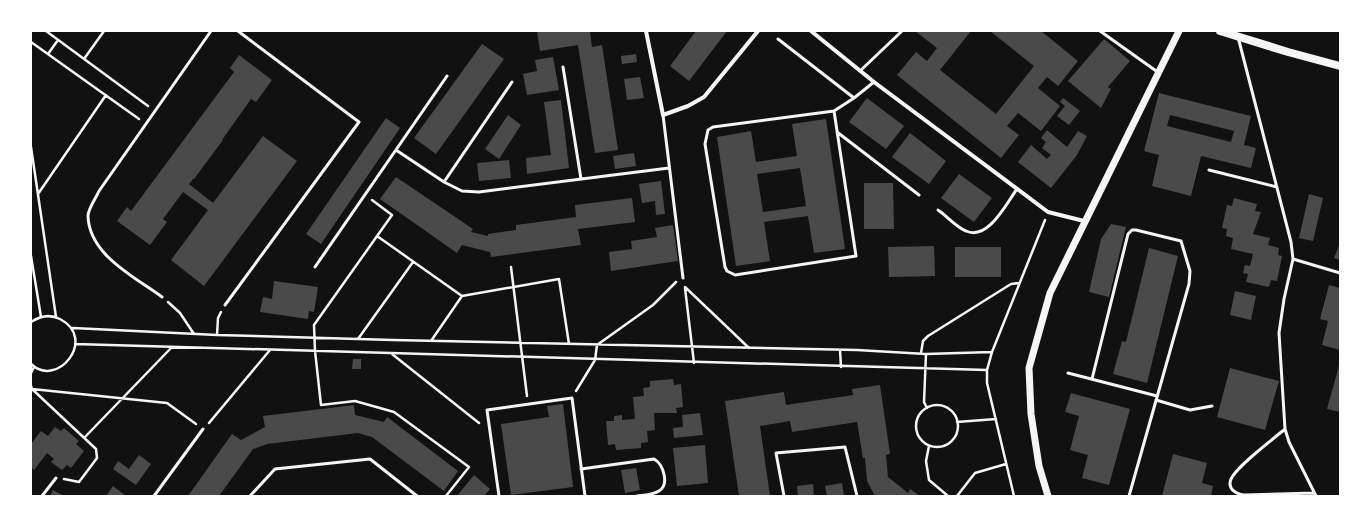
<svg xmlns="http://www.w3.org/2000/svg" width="1371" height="527" font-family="'Space Grotesk',sans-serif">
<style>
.building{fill:#4a4a4a;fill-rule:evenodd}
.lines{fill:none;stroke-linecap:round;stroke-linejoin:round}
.path{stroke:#f5f5f5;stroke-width:2.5}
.service{stroke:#f5f5f5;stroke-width:3}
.minor{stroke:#f5f5f5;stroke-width:4}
.tertiary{stroke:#f5f5f5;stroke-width:7}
.secondary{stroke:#f5f5f5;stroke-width:8}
</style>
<rect width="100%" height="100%" fill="#111"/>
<path class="building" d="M537,31h53l2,16 10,-2 16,105 -23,3 -17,-108 -38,6z
M696,31h31l-38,50 -19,-15z
M915,31h56l-31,39 56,44 38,-48 -44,-35h51l37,30 -20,25 -11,-9 -9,11 22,18 -19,25 -23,-18 -11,13 12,9 -18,23 -104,-83 19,-23 11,9 10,-13z
M1104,39l26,22 -22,26 3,2 -10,19 -33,-27z
M482,44l22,15 -68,95 -22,-16z
M636,54l1,8 -15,2 -1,-8z
M239,55l33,25 -16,22 -5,-3 -29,41h1l-29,39h-1l-4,5 24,19 50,-67 34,25 -93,125 -33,-26 37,-50 -25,-18 -20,27 4,3 -17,23 -33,-24 10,-14 4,4 103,-139 -4,-4z
M553,57l6,33 -32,5 -4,-21 14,-3 -2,-11z
M640,77l4,21 -17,2 -3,-21z
M1159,93l92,23 -7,29 12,3 -5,20 -50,-12 -10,40 -39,-10 7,-31 -15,-4zM1170,115l64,16 -3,11 -64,-16z
M867,98l37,28 -18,23 -37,-27z
M1063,98l17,13 -11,14 -12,-9 8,-10 -5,-4z
M561,100l8,68 -42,6 -1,-16 25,-3 -7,-53z
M508,115l13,10 -22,34 -14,-10z
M386,118l14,10 -79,116 -15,-10z
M826,119l19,130 -31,4 -6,-37 -44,6 6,39 -34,5 -19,-129 34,-6 5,31 41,-6 -5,-32zM800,168l6,38 -43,6 -6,-38z
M1047,130l20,17 11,-16 9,5 -10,19 -26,33 -33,-26 13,-17 16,14 4,-4 -9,-7 4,-6 -5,-4z
M910,133l36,28 -17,23 -37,-27z
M634,153l2,13 -21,3 -2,-13z
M509,160l2,18 -32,3 -2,-18z
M959,174l33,24 -18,24 -33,-24z
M396,177l77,52 -2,3 17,4v-2l28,-4v-5l60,-8 -1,-12 57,-7 3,24 -57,7 3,16 -90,12 -1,-5 -28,-7 -5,8 -77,-54z
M661,181l4,33 -9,1 -1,-14 -13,2 -3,-19z
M864,183h29l1,46h-30z
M1309,194l14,4 -10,43 -14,-3z
M1234,198l23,6 -2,7 6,1 -8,22 17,4 -2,7 11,3 -1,7 4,1 -5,25 -6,-1 -2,7 -23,-5 2,-8 -5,-1 2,-8 5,1 3,-12 -22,-5 2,-11 -7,-2 1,-7 -5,-1 5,-23 5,1z
M1111,224l15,3 -17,70 -20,-5 12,-53z
M673,225l5,36 -67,10 -2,-19 23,-3 -1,-8 26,-4 -2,-9z
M1340,243v17l-6,-2z
M934,246l1,30 -46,1 -1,-30z
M955,247h46v30h-46z
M1149,248l29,8 -31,127 -34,-9 9,-33 4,1z
M274,281l44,6 -4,25 -5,-1 -1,8 -48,-7 3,-15 9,2z
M1329,285l11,3v62l-18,-5 6,-24 -8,-2z
M1235,291l21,5 -5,24 -21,-5z
M353,359h8v10h-9z
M1340,362v50l-13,-3z
M1230,368l49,13 -14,49 -48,-13z
M673,379l1,6 7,-1 2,23 -7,1 1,5h-23l1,17 -8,1 1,11 -7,1v5l-25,2 -1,-6 -7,1 -2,-24h8v-5l8,-1v5l13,-1 -2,-22 11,-1 -1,-8 7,-1v-6z
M880,385l10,69 -4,1 2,22 20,16 2,-4 10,7h-45l-8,-15 -2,-23h-2l-6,-36 -65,10 -2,-11 -30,5 10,70h-31l-14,-95 59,-9 2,13 67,-10 -1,-6z
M1071,393l59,16 -21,76 -27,-7 6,-23 -18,-5 9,-34 -14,-4z
M563,404l10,83 -62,8 -10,-71 48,-7 -2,-11z
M354,405l1,10 29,7 3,-5 71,54 -14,20 -72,-54 -14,-4 -91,11 -14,5 -34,47h-31l44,-62 9,6 24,-13 -2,-11z
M700,413l3,22 -29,3 -1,-10 10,-1 -1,-12z
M55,427l6,4 3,-3 15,13 -3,3 8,7 -13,17 -4,-3 -5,5 -11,-8 3,-3 -7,-6 -13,17 -3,-3v-23l10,-13 7,5z
M705,445l3,38 -31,3 -4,-38z
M1173,454l34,9 -5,20 11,3 -2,10h-49z
M139,455l12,9 -15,21 -23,-16 5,-8 11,8z
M636,468l4,22 -15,3 -4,-23z
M474,475l16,14 -6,7h-27z
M842,483l2,13h-17l-2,-10z
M813,484l1,12h-16l-1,-10z
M113,486l13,10h-20z
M53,490l11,6h-14z"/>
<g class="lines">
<path class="path" d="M46,31l102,75
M31,42l108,77
M48,54l10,-14
M84,59l20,-28
M31,147l25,170
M38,194l68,-99
M372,200l20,15 -78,110 1,26 6,54 34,-4 39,11 75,55 -23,29
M377,236l85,60 -31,45
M31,256l10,61
M511,267l16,129
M685,287l64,61
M685,288l9,75
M462,296l97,-17 10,65
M168,302l12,11 14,21
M31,322c9,-6 19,-8 29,-3 38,20 -3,70 -29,45
M73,328l144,7 176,5 464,10 69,4 -2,48 3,6
M217,335l1,-17 3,-6
M358,339l55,-77
M75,344l912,26
M840,350l1,17
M921,353l2,-12 5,-5 83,-52 8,-1
M392,354l87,69
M926,354l66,-2
M31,373l3,-6
M31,386l1,3 64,60 1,9 -18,24 -15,-3
M32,389l135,14 29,21
M576,391l19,-31 2,-15 56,-40 23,-23
M916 426a21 21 0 1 1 42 0a21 21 0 1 1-42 0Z
M957,422l39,-3
M209,423l61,-73
M85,437l87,-90
M929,446l-3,15 3,19 19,16
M957,496l18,-23 31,-9
M1014,496l-27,-113v-13l5,-18 53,-132"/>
<path class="service" d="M1100,31l59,42
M1238,37l53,205 2,17 -9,40 -5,34 6,96 4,13 27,54
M778,39l76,59
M563,67l18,112
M860,71l42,-40
M834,111l22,145 -121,19 -8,-4 -2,-4 -20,-123 3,-14 5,-3 121,-16 20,-13 20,-16
M663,115l20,163
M837,132l82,63
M396,150l48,32 68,-100
M1209,170l68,17
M444,182l18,9 17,1 190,-24
M938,210c9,6 18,17 28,21 22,10 40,-27 51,-42
M1293,259l47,14
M315,267l132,-191
M162,297c-27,-20 -73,-42 -74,-81 0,-7 8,-18 11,-25l112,-160
M225,305l134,-183 -121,-91
M1068,373l89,23
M1092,379l36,-145 4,-4h4l45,11 9,30 -1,13 -60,212
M1156,400l34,10 22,-4
M1285,429c-13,11 -48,37 -54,50 -4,10 5,15 13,16l70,-2
M581,469l73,-10c9,5 16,25 5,32 -6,4 -15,4 -22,5
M42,496l14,-18
M154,496l49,-67
M250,496l25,-27 95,-10 47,37
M499,496l-12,-86 85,-12 13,98
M784,496l-8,-43 69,-6 12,49"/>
<path class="minor" d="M646,31l17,84 25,-9 16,-9 54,-66
M811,31l63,51 174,130 36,9"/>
<path class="tertiary" d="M1048,496l-9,-30 -8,-52 -2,-46 21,-75 129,-262"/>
<path class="secondary" d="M1220,31l68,21 52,14"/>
</g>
<rect width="1371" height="527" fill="none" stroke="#ffffff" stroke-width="64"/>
</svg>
